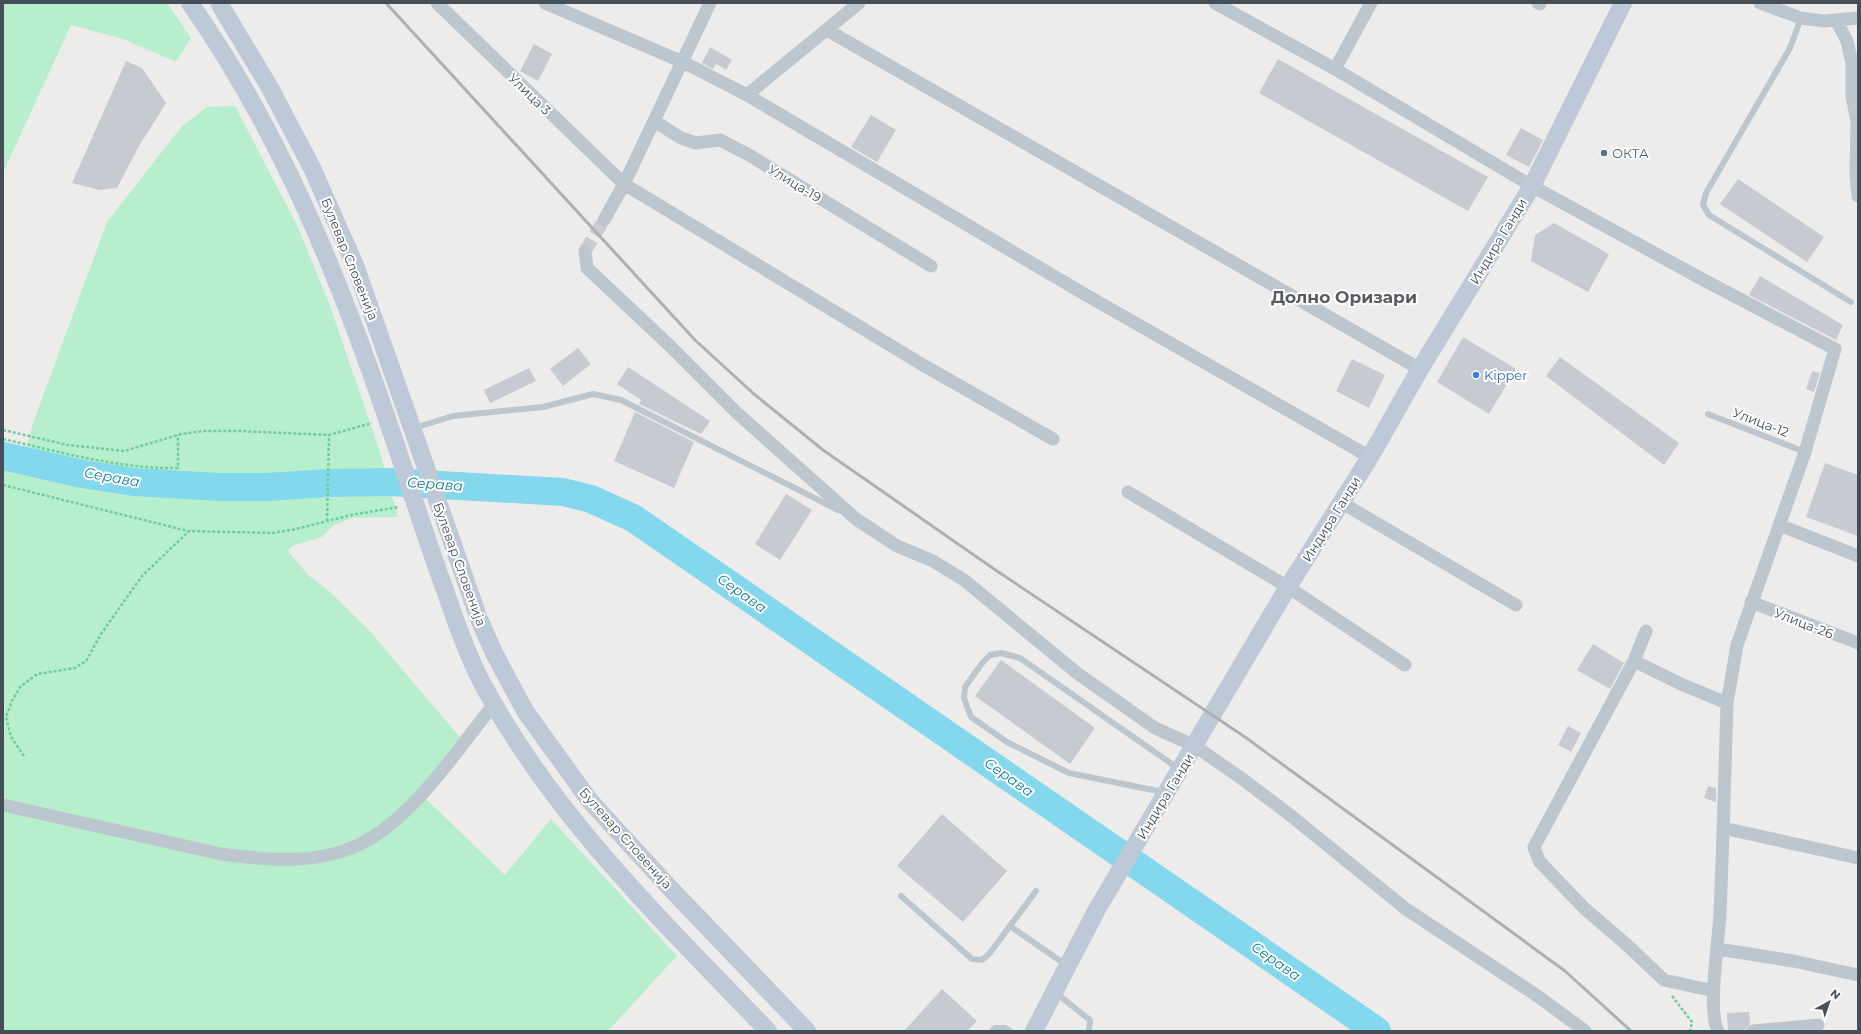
<svg xmlns="http://www.w3.org/2000/svg" width="1861" height="1034" font-family="Montserrat,sans-serif">
<style>
.green{fill:#b7efcc}
.lines{fill:none;stroke-linecap:round;stroke-linejoin:round}
.river{stroke:#83d8ed;stroke-width:28}
.building{fill:#c8cad1}
.street-tunnel{stroke:#ccccce;stroke-width:13;stroke-dasharray:13 6;stroke-linecap:butt}
.path{stroke:#6fcd9d;stroke-width:2.5;stroke-dasharray:3 2;stroke-linecap:butt}
.lane{stroke:#bcc6cf;stroke-width:6}
.street{stroke:#bcc6cf;stroke-width:13}
.secondary{stroke:#bdc9d6;stroke-width:18}
.rail{stroke:#adb1b6;stroke-width:3}
.service-dot{fill:#5c6f8a;stroke:#fff;stroke-width:1.5}
.shop-dot{fill:#3f7fe0;stroke:#fff;stroke-width:1.5}
.labels{text-anchor:middle;stroke-width:4;stroke-linejoin:round;paint-order:stroke}
.street-label{font-size:13px;fill:#444f59;stroke:#fff}
.service-label{font-size:13px;fill:#4e5e75;stroke:#fff;text-anchor:start}
.shop-label{font-size:13px;fill:#366cbe;stroke:#fff;text-anchor:start}
.water-label{font-size:14px;font-style:italic;fill:#09819f;stroke:#fff}
.district-label{font-size:17px;font-weight:bold;fill:#585c60;stroke:#fff}
</style>
<rect width="100%" height="100%" fill="#eeebeb"/>
<path class="green" d="M3,3h164l24,35 -15,24 -53,-23 -52,-14 -68,148z
M235,106l62,119 32,78 49,143 20,71 -46,1 -18,7 -12,12 -30,9 -4,5 20,24 20,15 40,39 96,113 -43,52 84,81 46,-56 126,137 -69,75h-605v-575l20,4 10,-37 74,-201 75,-96 25,-19z"/>
<g class="lines">
<path class="river" d="M3,456l79,18 52,8 85,5h48l61,-4 61,-1 174,10 28,7 42,19 744,513"/>
</g>
<path class="building" d="M534,44l18,10 -14,27 -18,-10z
M710,47l22,13 -6,10 -10,-6 -3,5 -11,-6z
M1278,59l210,118 -20,34 -209,-118z
M126,61l16,7 24,35 -27,43 -22,42 -17,2 -28,-7z
M871,115l25,15 -19,32 -26,-15z
M1521,128l22,12 -14,27 -23,-12z
M1738,179l86,58 -17,25 -87,-58z
M1554,223l55,31 -21,38 -57,-31 4,-26z
M1760,276l83,49 -7,15 -87,-45z
M1463,337l53,32 -27,45 -52,-32z
M578,348l13,16 -28,22 -13,-17z
M1560,357l119,86 -15,22 -118,-89z
M1352,359l33,16 -16,33 -33,-17z
M628,367l82,54 -9,13 -62,-30 2,-4 -24,-16z
M529,368l7,13 -46,22 -6,-13z
M1812,371l8,2 -6,19 -8,-3z
M635,412l59,30 -20,46 -60,-27z
M1825,463l33,12v61l-52,-19z
M786,494l26,16 -32,50 -25,-16z
M1593,644l31,19 -14,26 -33,-19z
M1001,660l94,68 -25,36 -95,-68z
M1568,726l13,7 -10,19 -13,-7z
M1708,786l8,2v14l-12,-4z
M942,814l65,57 -44,51 -66,-56z
M942,989l35,32 -10,10h-63z
M1749,1012l1,12 -5,6 -17,1 -1,-18z"/>
<g class="lines">
<path class="street-tunnel" d="M585,251l19,-31"/>
<path class="path" d="M3,430l65,15 56,6 57,-17 23,-3h35l90,4 43,-12
M3,439c58,13 115,30 175,29v-33
M3,485l185,46
M327,521l2,-86
M24,756l-13,-19 -5,-20 6,-16 8,-14 17,-13 38,-6 11,-7 15,-27 41,-58 47,-45 84,2 23,-4 55,-14 48,-8
M1672,996l20,26 -2,9"/>
<path class="lane" d="M1801,18l-11,30 -84,145 -3,12 6,10 142,87
M1708,414l97,38
M414,428l39,-12 90,-9 50,-13 28,6 217,110
M1163,792l-94,-19 -62,-31 -36,-25 -7,-19 1,-11 18,-25 7,-7 11,-2 19,5 159,111
M901,896l71,63 10,1 7,-6 47,-63
M1010,926l56,39
M1055,992l35,28 -1,11
M992,1031l3,-3h10l5,3"/>
<path class="street" d="M437,3l187,181 299,181 130,74
M545,3l138,59 64,33 339,200 284,162
M1215,3l120,66 197,117 168,92 135,71 -30,103 -68,193 -10,58c-2,70 -4,140 -7,210 -1,26 -13,98 -2,118
M1538,3l2,1
M1760,3l41,15 23,3 34,-3
M1836,20l11,21 5,22v33l5,25 -1,54 2,21
M827,30l593,339
M1335,69l36,-66
M747,95l112,-92
M654,121l27,17 15,5 24,-3 29,15 182,111
M604,220l20,-36 86,-181
M585,251l2,17 82,77 67,67 120,107 41,27 36,15 31,19 113,93 78,55 40,18 46,32 49,37 116,94 133,88 46,34
M1128,492l160,95 117,78
M1342,503l174,102
M1779,525l79,31
M1751,602l107,41
M1646,631l-12,30 -100,186 5,14 45,47 43,37 37,35 50,11
M1634,661l49,24 44,18
M3,805l218,49c45,6 95,11 137,-9 53,-24 100,-96 136,-141
M1723,828l135,30
M1718,949l75,12 65,14
M1753,1031l65,-6"/>
<path class="secondary" d="M190,3c89,127 148,271 197,416 20,57 37,115 58,171 10,30 21,61 35,89 71,136 184,243 288,352
M219,3l51,85 42,80 43,97 124,354 15,34 31,58 65,90 79,86 138,144
M1034,1031l62,-120 192,-324 82,-130 50,-88 112,-183 91,-183"/>
<path class="rail" d="M386,3l309,337 59,54 69,56 171,119 251,168 320,234 66,60"/>
</g>
<circle class="service-dot" cx="1604" cy="153" r="4"/>
<circle class="shop-dot" cx="1476" cy="375" r="4"/>
<g class="labels">
<g class="street-label">
<text transform="translate(530 94) rotate(44)" y="5">Улица 3</text>
<text transform="translate(795 183) rotate(31)" y="5">Улица-19</text>
<text transform="translate(1498 241) rotate(-59)" y="5">Индира Ганди</text>
<text transform="translate(350 259) rotate(68)" y="5">Булевар Словенија</text>
<text transform="translate(1761 422) rotate(21)" y="5">Улица-12</text>
<text transform="translate(1331 519) rotate(-58)" y="5">Индира Ганди</text>
<text transform="translate(460 564) rotate(70)" y="5">Булевар Словенија</text>
<text transform="translate(1804 623) rotate(21)" y="5">Улица-26</text>
<text transform="translate(1165 796) rotate(-59)" y="5">Индира Ганди</text>
<text transform="translate(626 838) rotate(48)" y="5">Булевар Словенија</text>
</g>
<g class="service-label">
<text x="1612" y="158">ОКТА</text>
</g>
<g class="shop-label">
<text x="1484" y="380">Kipper</text>
</g>
<g class="water-label">
<text transform="translate(112 477) rotate(10)" y="5">Серава</text>
<text transform="translate(435 484) rotate(4)" y="5">Серава</text>
<text transform="translate(742 593) rotate(35)" y="5">Серава</text>
<text transform="translate(1009 777) rotate(35)" y="5">Серава</text>
<text transform="translate(1276 961) rotate(35)" y="5">Серава</text>
</g>
<g class="district-label">
<text x="1344" y="303">Долно Оризари</text>
</g>
</g>
<rect width="1861" height="1034" fill="none" stroke="#444f59" stroke-width="8"/>
<g transform="translate(1829 1002) rotate(40)" stroke="#ffffff" stroke-width="3" paint-order="stroke">
<path d="M0-3L7 15L0 10L-7 15Z" fill="#444f59"/>
<text y="-6" font-size="11" font-weight="bold" text-anchor="middle" fill="#444f59">N</text>
</g>
</svg>
